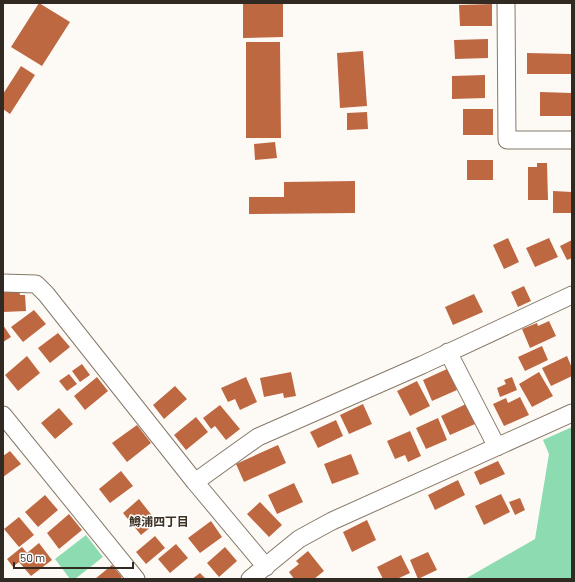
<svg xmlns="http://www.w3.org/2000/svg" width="575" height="582" font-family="Barlow,'Noto Sans JP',sans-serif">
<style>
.green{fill:#8ddbb1}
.building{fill:#be6841}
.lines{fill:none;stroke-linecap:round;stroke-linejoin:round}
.minor-casing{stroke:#867968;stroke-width:19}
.minor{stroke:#fff;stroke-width:17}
.labels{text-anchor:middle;stroke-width:3;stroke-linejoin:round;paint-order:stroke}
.neighbourhood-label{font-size:12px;font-weight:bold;fill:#3d3123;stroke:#fff}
</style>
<rect width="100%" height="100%" fill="#fdfaf6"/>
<path class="green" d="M572,427v152h-107l70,-40 14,-85 -6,-14z
M86,535l17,22 -28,22h-5l-15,-20z"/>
<path class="building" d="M39,3l31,19 -28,44 -31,-19z
M243,3h40v34l-40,1z
M492,4v22h-32l-1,-21z
M488,39v19l-33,1 -1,-19z
M246,42h34l1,96h-35z
M363,51l4,55 -27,2 -3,-55z
M527,53l45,1v20h-45z
M21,66l14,9 -25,39 -7,-5v-15z
M485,75v23l-33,1v-23z
M540,92l32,1v23h-32z
M463,109h30v26h-30z
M367,112l1,17 -21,1v-17z
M275,142l2,16 -22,2 -1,-16z
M467,160h26v20h-26z
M537,163h10l1,37h-20v-33h9z
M355,181v32l-106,1v-17h35v-15z
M553,191l19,1v21h-19z
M508,238l11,24 -15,7 -11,-24z
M549,238l9,19 -23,10 -9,-19z
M572,240v18l-5,2 -7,-14z
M524,286l7,15 -13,6 -7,-15z
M3,290h16l1,5h5l1,16 -23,1z
M474,294l9,18 -30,13 -8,-18z
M34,310l12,14 -23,18 -12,-15z
M549,321l7,15 -26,12 -8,-19 15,-6 1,3z
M3,325l8,12 -8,5z
M58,333l12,14 -20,16 -12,-15z
M542,346l6,14 -23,11 -7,-14z
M27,356l13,17 -22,18 -13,-16z
M567,356l5,12v8l-21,10 -9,-18z
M82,364l8,11 -10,7 -8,-11z
M447,369l10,21 -25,11 -9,-21z
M291,372l5,24 -12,2 -1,-5 -19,4 -4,-19z
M539,372l14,24 -21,11 -13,-23z
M69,374l8,10 -10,7 -8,-10z
M97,377l11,14 -23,19 -11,-14z
M246,377l11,25 -17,8 -5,-11 -7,3 -7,-14z
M512,377l5,13 -17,7 -3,-9 9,-4 -2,-4z
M417,381l13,25 -20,10 -13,-25z
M175,386l12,13 -23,20 -11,-14z
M520,397l9,18 -25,11 -11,-22 13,-6 2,5z
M363,404l9,20 -23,10 -9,-19z
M466,404l9,20 -25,11 -9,-19z
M220,405l20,24 -14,11 -11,-14 -4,3 -8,-11z
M59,408l14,16 -18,15 -14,-16z
M196,417l12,15 -22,18 -12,-15z
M438,418l9,22 -21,9 -10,-21z
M336,420l7,16 -25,12 -8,-16z
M137,425l14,18 -24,19 -15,-19z
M410,431l11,25 -13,6 -3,-7 -10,4 -8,-18z
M278,445l8,18 -42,19 -8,-18z
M10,451l11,13 -18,13v-21z
M351,454l8,20 -27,10 -8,-20z
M498,461l7,13 -25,11 -6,-13z
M121,471l12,15 -23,17 -11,-14z
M458,480l7,15 -30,15 -7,-15z
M294,483l9,19 -26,12 -9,-19z
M501,494l9,18 -26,13 -9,-19z
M45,495l13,15 -20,17 -13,-15z
M520,498l5,12 -10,5 -6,-13z
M139,499l18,23 -16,13 -18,-22z
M260,502l22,23 -13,12 -22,-23z
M69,514l13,16 -23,19 -12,-16z
M19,517l15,18 -15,12 -15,-18z
M367,520l9,20 -24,12 -9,-20z
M211,521l11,16 -22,16 -12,-15z
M155,536l10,12 -19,16 -10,-12z
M39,543l13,17 -21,16 -12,-14 -6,5 -6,-8 15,-12 5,6z
M176,544l12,14 -18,15 -12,-14z
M225,547l12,14 -18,16 -12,-14z
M308,551l16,20 -10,8h-20l-5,-7 10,-8 -3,-3z
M428,552l9,18 -19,9 -8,-19z
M401,555l9,18 -13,6h-14l-6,-12z
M112,565l10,12 -2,2h-25z
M200,573l6,6h-14z"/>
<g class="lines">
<defs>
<path id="minor" d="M506,3l1,137h65
M3,283l33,1 10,10 149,188 71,85
M448,352l49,95
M3,415l133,164
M195,482l63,-45 164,-72 150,-70
M250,579l49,-40 33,-18 240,-108"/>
</defs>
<use href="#minor" class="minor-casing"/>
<use href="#minor" class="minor"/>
</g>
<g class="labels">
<g class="neighbourhood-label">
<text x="159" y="526">鱒浦四丁目</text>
</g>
</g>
<rect width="575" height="582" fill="none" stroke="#302a23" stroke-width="8"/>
<path d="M14 562v6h119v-6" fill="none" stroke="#302a23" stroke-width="2"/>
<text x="20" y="562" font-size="12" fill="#302a23" stroke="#ffffff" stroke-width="3" paint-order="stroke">50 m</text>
</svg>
